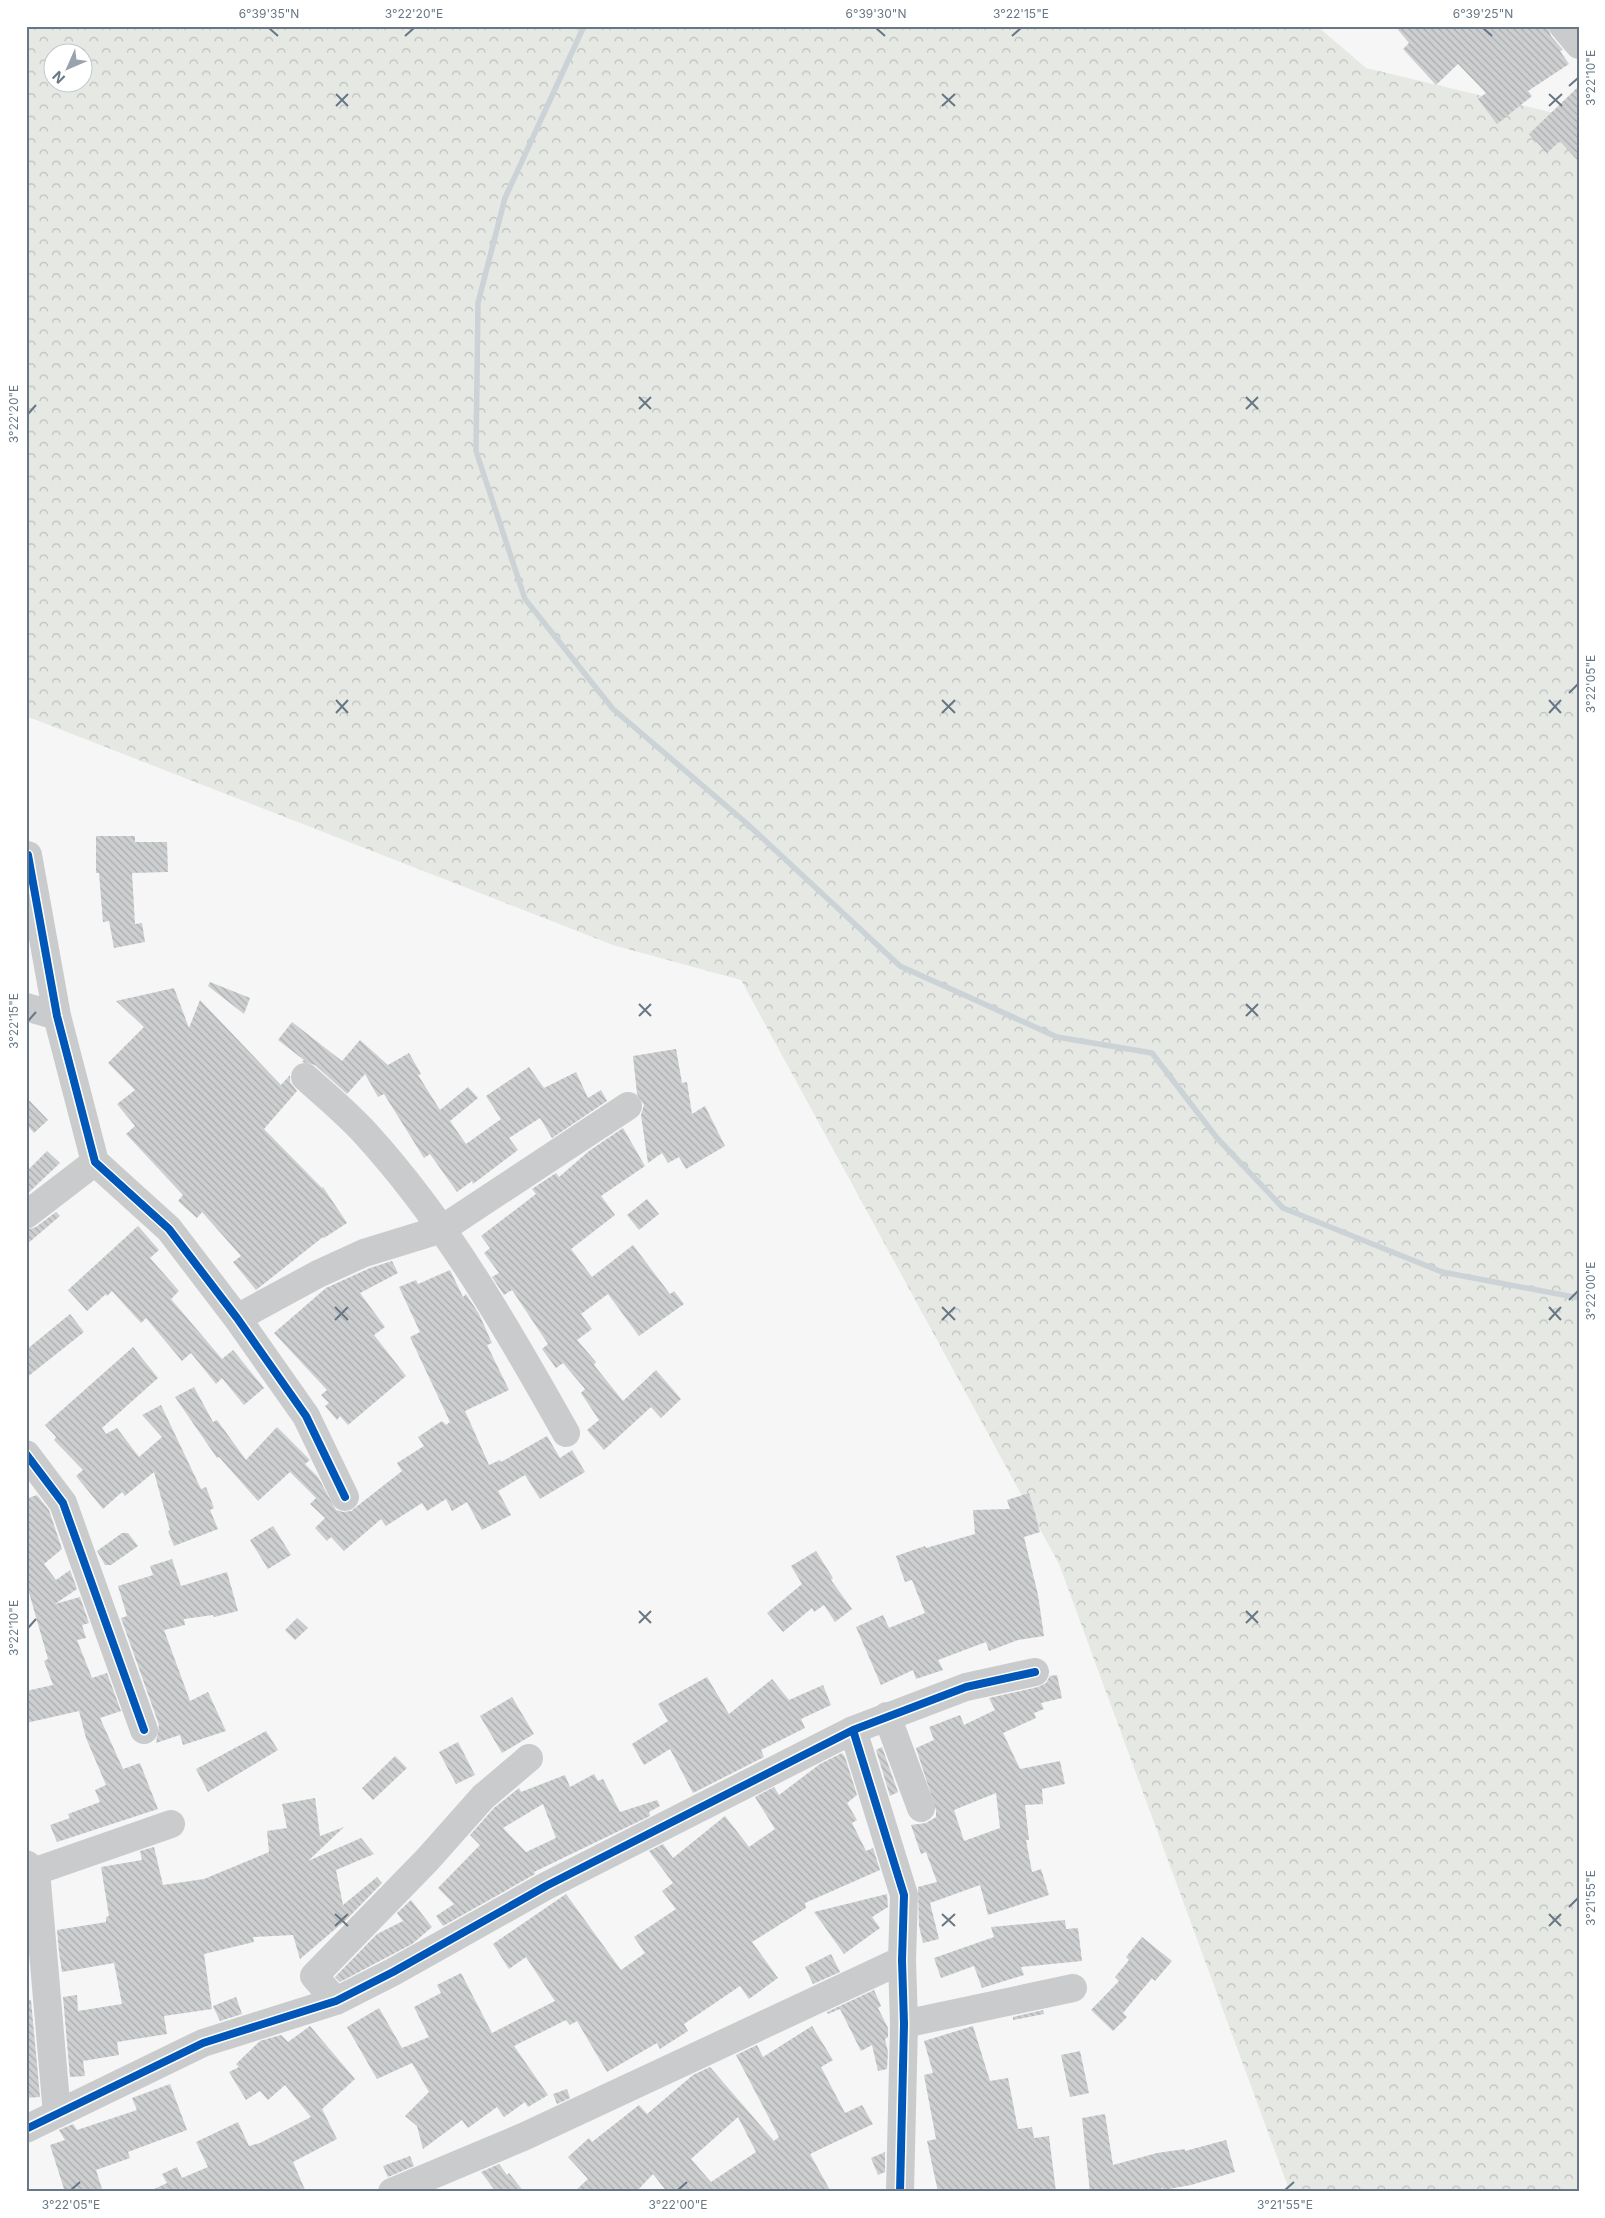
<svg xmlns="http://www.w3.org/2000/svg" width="1605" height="2218" font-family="Inter,sans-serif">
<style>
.forest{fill:url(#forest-crowns);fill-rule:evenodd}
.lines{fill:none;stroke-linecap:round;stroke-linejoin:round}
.stream{stroke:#cbd3d6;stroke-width:5.5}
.building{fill:url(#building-back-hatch);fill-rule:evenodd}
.minor{stroke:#c9cbcc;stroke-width:28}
.cycleway-casing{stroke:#fff;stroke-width:11}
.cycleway{stroke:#0057b8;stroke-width:8}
.ticks{fill:none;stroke:#677785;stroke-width:2}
.neatline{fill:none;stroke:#677785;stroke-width:2}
.ticks-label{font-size:12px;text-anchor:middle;fill:#677785}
</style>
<defs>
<pattern id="forest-crowns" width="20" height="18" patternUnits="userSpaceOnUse" patternTransform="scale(1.25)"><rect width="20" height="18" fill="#e5e8e3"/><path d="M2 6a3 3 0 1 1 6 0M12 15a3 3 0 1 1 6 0" fill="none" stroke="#bdc1be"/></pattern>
<pattern id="building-back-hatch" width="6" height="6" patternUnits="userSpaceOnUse" patternTransform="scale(1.25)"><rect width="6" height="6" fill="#cdcfd0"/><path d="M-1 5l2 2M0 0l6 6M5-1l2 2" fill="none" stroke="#aaadae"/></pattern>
</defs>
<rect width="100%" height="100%" fill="#f6f6f6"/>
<path class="forest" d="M26,26h1291l49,42 213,51v2073h-289l-231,-628 -318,-584 -128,-35 -587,-229zM52,52h30v30h-30z"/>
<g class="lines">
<path class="stream" d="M584,26l-79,172 -27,105 -2,148 49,148 88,110 131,112 156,145 157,71 95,16 65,85 66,70 159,64 137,26"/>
</g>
<path class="building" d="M1395,26h153l3,10 12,14 -3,1 9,13 -41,27 4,5 -35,28 -19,-25 8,-6 -28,-29 -22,21 -33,-36 6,-6z
M1579,86v76l-19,-21 -13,12 -18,-19z
M96,836h39v6h32l1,30 -36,1 3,51 7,-1 3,19 -31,6 -5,-27 -6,1 -4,-49h-3z
M210,982l40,16 -6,16 -36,-28z
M174,988l15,40 11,-28 81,85 9,-10v7l7,9 -33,38 58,59 1,-1 24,36 -23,15 -1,-1 -67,53 -23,-28 8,-6 -39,-44 -5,6 -19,-17 5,-6 -57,-61 9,-8 -18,-22 18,-14 -27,-27 36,-36 -28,-26z
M292,1022l50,39 18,-21 28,25 21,-12 12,21 -3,1 22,35 28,-23 10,11 -28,23 16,23 35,-25 -15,-23 43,-29 15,21 32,-16 12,26 13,-8 6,11 -55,37 -12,-20 -31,20 9,12 -45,34 -1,-3 -15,11 -27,-38 -6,4 -40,-64 -6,3 -13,-23 -18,20 -32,-29 -13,-3 2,-2 -26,-20z
M676,1049l6,34 5,-1 5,32 13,-8 20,40 -39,23 -7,-12 -11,6 -6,-10 -14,10 -7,-48 3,-10 -7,-11 -4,-38z
M26,1097l22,23 -14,13 -8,-9z
M623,1128l22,38 -44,30 14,19 -44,34 21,28 41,-32 37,49 4,-3 10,13 -45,32 -31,-42 -27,20 11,15 -15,11 19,22 -2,3 29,36 33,-31 25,29 -20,19 -10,-11 -47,43 -17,-20 12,-10 -18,-27 4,-4 -22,-26 -7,5 -14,-19 6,-5 -36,-54 -8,5 -12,-18 7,-4 -15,-20 6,-5 -9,-12 55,-42 -4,-5 24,-16 3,4 30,-26z
M47,1151l13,12 -34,32v-23z
M647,1199l12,15 -20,16 -12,-15z
M56,1212l4,4 -34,29v-15l10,-3z
M138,1226l21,24 -9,8 29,33 -8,8 51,60 11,-9 31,38 -20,17 -22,-27 -6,6 -25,-31 -9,8 -36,-43 -5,5 -29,-32 -5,5 -1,-2 -19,17 -19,-21z
M392,1261l6,12 -38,20 25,34 -11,8 32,41 -58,49 -8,-9 -3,4 -12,-14 4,-3 -8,-8 6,-5 -53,-57 52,-45 44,-20z
M450,1270l13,27 3,-3 13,20 13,29 -5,2 22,45 -44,21 24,54 11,-5 1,2 46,-26 13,22 12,-8 13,22 -45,27 -15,-24 -27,16 13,24 -29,15 -15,-28 -15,9 -6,-12 -19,12 -5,-8 -36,23 -5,-7 -37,32 -13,-14 -4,4 -12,-13 10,-10 -15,-14 6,-6 -26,-26 -32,29 -39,-44 -2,1 -42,-61 19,-10 19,35 4,-2 29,40 31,-33 33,33 -5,4 13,13 18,33 7,2 8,-1 51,-40 -5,-8 27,-17 -6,-9 24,-16 4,4 4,-3 -40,-85 10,-5 -21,-45 17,-7 2,4z
M70,1314l14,18 -58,46v-28z
M133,1347l25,31 -56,50 4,6 11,-6 22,29 23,-20 -20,-22 19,-10 40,84 5,-2 8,21 -4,2 8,19 -44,17 -6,-15 2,-1 -16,-58 -29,24 -3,-4 -19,17 -27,-33 7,-6 -29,-30 2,-3 -11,-12z
M1029,1493l11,39 -16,5 14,58 6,41 -26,4 -29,11 -3,-9 -48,18 5,10 -27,9 -3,-9 -32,15 -25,-58 27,-12 6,13 36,-15 -13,-33 -7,2 -9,-26 29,-10 1,2 49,-14 -2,-24 37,-1 -3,-9z
M37,1495l12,15 13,39 -18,15 12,16 14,-10 7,19 -22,15 25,-7 9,26 -7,2 4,13 -9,2 15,38 15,-5 14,38 -21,7 23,51 17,-6 18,46 -101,33 -7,-17 20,-7 -2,-4 32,-12 -5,-12 11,-5 -20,-47 -7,-27 -53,12v-32l27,-6 -9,-24 4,-2 -22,-77v-83z
M273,1526l18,29 -23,14 -18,-29z
M122,1533h6l10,13 -27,19h-6l-8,-14z
M816,1551l17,27 -2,2 21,29 -17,13 -11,-17 -10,7 -2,-4 -29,24 -16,-19 35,-29 -11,-18z
M172,1559l9,27 46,-14 11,39 -24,6 -1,-2 -29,4 1,6 -21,5 26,71 18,-9 18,39 -43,14 -3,-10 -24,8 3,-18 -38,-107 6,-2 -9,-30 35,-11 -3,-9z
M297,1618l11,10 -13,12 -10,-10z
M1057,1675l5,23 -21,5 3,6 -10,4 2,5 -33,15 17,36 40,-8 5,23 -23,5 1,15 -18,1 4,35h-3l6,32 9,-3 8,26 -61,20 -8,-30 -50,18 9,36 -16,4 -4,-17 -1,-39 19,-5 -11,-30 -5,2 -10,-29 15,-2 10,-6v-7l-20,-62 18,-8 -5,-13 31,-12 4,10 31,-15 -6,-12 49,-11 8,-4 4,-7zM996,1793l4,35 -36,13 -10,-31z
M707,1677l22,37 43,-35 17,21 34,-15 8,20 -30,14 4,9 -44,22 3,7 -71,36 -23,-44 -26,16 -12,-21 36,-23 -10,-17z
M512,1697l22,37 -32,19 -22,-37z
M266,1731l12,19 -70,42 -12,-23z
M458,1742l17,33 -19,9 -17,-32z
M882,1747l16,45 -8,4 -14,-46z
M842,1753l3,4 12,38 -10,8 10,17 -5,3 14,28 7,-3 7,22 -75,33 1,5 -54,34 26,36 -29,21 -9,-13 -56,38 4,7 -28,18 -3,-6 -50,29 -30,-51 -7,4 -4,-5 -52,26 34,49 -20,12 -3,-5 -21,15 -7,-10 -29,21 -6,-8 -39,29 -6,-23 -12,-10 24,-24 -17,-29 -35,16 -30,-52 32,-19 23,40 27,-11 -15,-30 27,-14 -4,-8 24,-12 31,60 63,-32 -29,-44 -17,12 -16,-25 73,-50 55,76 24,-17 -11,-16 42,-28 -14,-18 11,-8 -24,-32 14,-7 10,14 52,-42 24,31 26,-18 -20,-32 19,-10 5,8 41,-31z
M395,1756l12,12 -34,32 -11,-12z
M594,1774l4,7 5,-2 17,33 37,-12 3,6 -11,6 1,4 -116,56 1,2 -92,52 -7,-10 18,-12 -16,-16 42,-43 -10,-10 24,-27 25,-20 2,4 44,-17 5,12zM543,1804l13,34 -30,14 -23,-24z
M315,1798l5,38 24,-9 -36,34 53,-23 13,16 -38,16 7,35 34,-28 5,6 -35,36 -47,40 -7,-24 -40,2 1,5 -50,12 8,55 -48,7 3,18 -50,8 2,13 -36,6 2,15 -15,1 -7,-80 14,-2 1,16 44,-7 -8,-41 -52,9 -3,-20 -2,-22 49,-8v-5l3,-1 -8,-49 41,-7 -2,-9 14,-4 9,38 41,-6 65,-27 -2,-21 20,-3 -5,-24z
M887,1894l1,13 -16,10 8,11 -36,26 -30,-42z
M411,1900l21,27 -20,17 -72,38 -5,-5 42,-43 26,-13 -6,-8z
M1065,1920l1,9 12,-1 4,33 -61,6 3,8 -42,13 -8,-22 -33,12 -7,-20 60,-21 -3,-10z
M1142,1937l30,24 -17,20 -3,-3 -29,35 4,4 -14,14 -22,-21 28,-29 -4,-4 14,-17 -3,-3z
M831,1954l9,18 -27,12 -8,-17z
M874,1990l7,16 -3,2 10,20v9l-3,2 3,13 -1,17 -9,2 -6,-26 -11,6 -21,-42 -12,5 -1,-2z
M236,1997l6,17 -22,7 -7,-15z
M26,2000h5l9,97 -14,1z
M1043,2010l1,4 -31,6v-3z
M310,2026l45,53 -33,30 15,30 -44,23 13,30h-158l19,-9 -5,-9 15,-7 5,11 26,-11 -12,-25 42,-20 11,24 11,-3 51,-26 -26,-32 -17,15 -8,-9 -14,9 -17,-28 10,-5 -3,-3 24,-23 21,-6 7,7z
M812,2026l21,34 -12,7 24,46 17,-8 11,19 -63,30 21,38h-164l-14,-18 -17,18h-62l14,-13 -20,-22 21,-19 3,4 47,-37 8,9 46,-39 17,-8 64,74 5,-4 -43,-82 21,-10 6,12zM738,2117l18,35 -45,30 -20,-23z
M973,2026l17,55 18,-3 10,51 14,-2 2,11 15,-2 7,56h-118l-11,-51 9,-2 -12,-64 9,-2 -9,-32z
M1080,2051l9,42 -19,4 -9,-42z
M170,2084l17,46 -59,22 2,6 -34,12 7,22h-38l-15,-47 15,-5 -6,-10 14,-6 4,6 60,-20 -5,-12z
M567,2089l3,9 -13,6 -4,-10z
M1105,2114l8,51 44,-12 28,-4v2l41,-11 9,32 -44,13 -28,5v-2l-15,4h-58l-8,-74z
M885,2152v20l-7,3 -7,-17z
M410,2156l4,10 -26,11 -5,-11z
M499,2164l8,11 2,-2 15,19h-28l-15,-20z"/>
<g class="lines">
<path class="minor" d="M1563,26l16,19
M28,855l29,161 38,146 74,67 68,89 69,98 39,81
M26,1007l31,9
M305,1077c20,18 42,36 61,57 81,89 141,194 200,299
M26,1215l69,-53
M237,1318l81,-44 46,-21 78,-24 186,-123
M26,1454l37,49 81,227
M887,1716l34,92
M853,1730l51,165 -2,65 2,64 -4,168
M26,1864l10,7 21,243
M36,1871l135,-47
M336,2001l-22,-25 113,-116 56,-63 46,-39
M904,2024l169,-36
M26,2129l177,-86 133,-42 57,-29 153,-86 307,-156 113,-43 69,-15
M392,2192l131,-55 379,-177"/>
<defs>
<path id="cycleway" d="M28,855l29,161 38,146 74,67 68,89 69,98 39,81
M26,1454l37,49 81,227
M853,1730l51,165 -2,65 2,64 -4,168
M26,2129l177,-86 133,-42 57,-29 153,-86 307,-156 113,-43 69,-15"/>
</defs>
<use href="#cycleway" class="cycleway-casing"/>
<use href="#cycleway" class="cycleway"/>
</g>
<path class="ticks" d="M269,28l9,8M876,28l9,8M1483,28l9,8M405,36l9,-8M1012,36l9,-8M1569,86l9,-8M336,94l12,12M942,94l13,12M1549,94l13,12M336,106l12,-12M942,106l13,-12M1549,106l13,-12M639,397l12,12M1246,397l12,12M639,409l12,-12M1246,409l12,-12M28,414l8,-9M1569,693l9,-9M336,700l12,13M942,700l13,13M1549,700l12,13M336,713l12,-13M942,713l13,-13M1549,713l12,-13M639,1004l12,12M1246,1004l12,12M639,1016l12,-12M1246,1016l12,-12M28,1021l8,-9M1569,1300l9,-9M335,1307l13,13M942,1307l13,13M1549,1307l12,13M335,1320l13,-13M942,1320l13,-13M1549,1320l12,-13M639,1611l12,12M1246,1611l12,12M639,1623l12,-12M1246,1623l12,-12M28,1628l8,-9M1569,1907l9,-9M335,1914l13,12M942,1914l13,12M1549,1914l12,12M335,1926l13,-12M942,1926l13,-12M1549,1926l12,-12M71,2190l9,-8M678,2190l9,-8M1285,2190l9,-8"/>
<rect width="1605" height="2218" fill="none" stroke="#ffffff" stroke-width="55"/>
<g transform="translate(68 68) rotate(225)"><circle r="24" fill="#ffffff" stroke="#c2c9ce"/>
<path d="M0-4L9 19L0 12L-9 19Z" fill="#99a3ad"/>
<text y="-8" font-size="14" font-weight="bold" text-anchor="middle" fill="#677785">N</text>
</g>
<rect x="28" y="28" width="1550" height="2162" class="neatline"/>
<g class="ticks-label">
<text x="269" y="18">6°39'35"N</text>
<text x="414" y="18">3°22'20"E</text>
<text x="876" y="18">6°39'30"N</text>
<text x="1021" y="18">3°22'15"E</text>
<text x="1483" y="18">6°39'25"N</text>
<text transform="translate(1591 78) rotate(-90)" y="4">3°22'10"E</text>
<text transform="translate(14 414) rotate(-90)" y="4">3°22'20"E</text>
<text transform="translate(1591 684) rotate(-90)" y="4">3°22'05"E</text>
<text transform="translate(14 1021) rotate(-90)" y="4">3°22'15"E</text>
<text transform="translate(1591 1291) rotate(-90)" y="4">3°22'00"E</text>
<text transform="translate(14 1628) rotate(-90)" y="4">3°22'10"E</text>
<text transform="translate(1591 1898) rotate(-90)" y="4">3°21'55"E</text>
<text x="71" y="2209">3°22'05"E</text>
<text x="678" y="2209">3°22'00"E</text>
<text x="1285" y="2209">3°21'55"E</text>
</g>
</svg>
